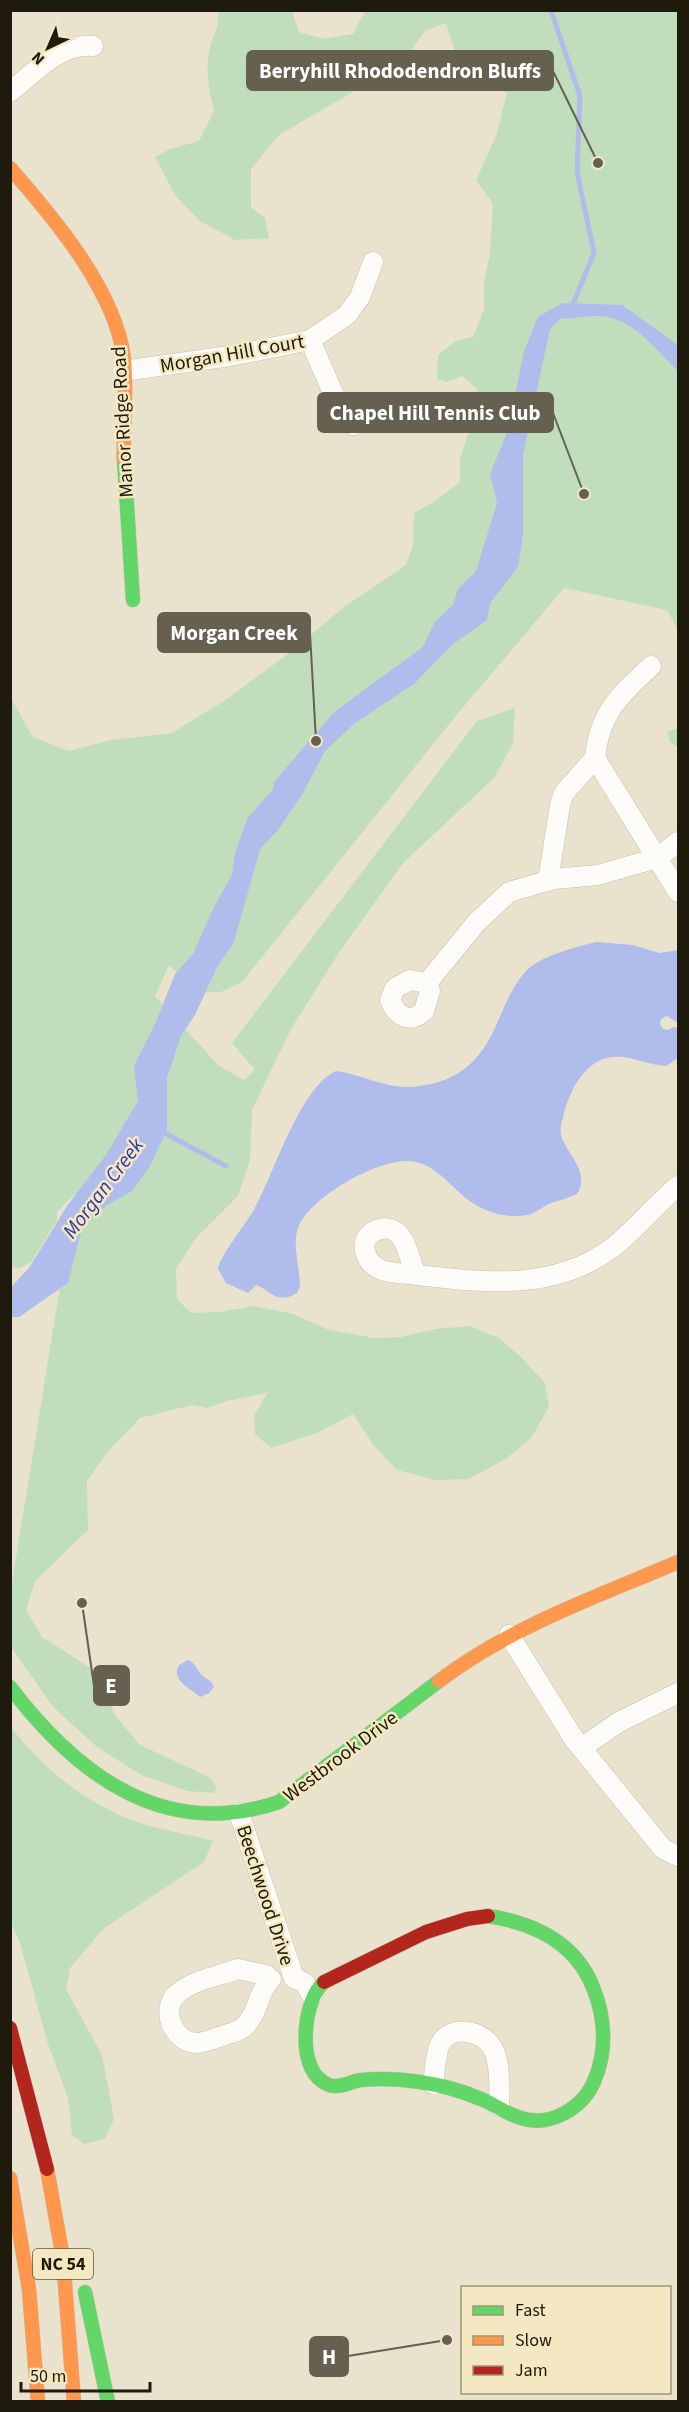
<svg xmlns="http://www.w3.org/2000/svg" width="689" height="2412" font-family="'Source Sans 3',sans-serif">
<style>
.green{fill:#c1debc}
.water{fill:#b0bceb}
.pier{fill:#e9e2cd}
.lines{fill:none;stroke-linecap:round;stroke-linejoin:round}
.stream{stroke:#b0bceb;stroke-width:5}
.street-casing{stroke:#c5c0b0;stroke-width:21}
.fast-casing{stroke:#c5c0b0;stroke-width:15}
.slow-casing{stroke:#c5c0b0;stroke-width:15}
.jam-casing{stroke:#c5c0b0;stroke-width:15}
.street{stroke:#fcfbf8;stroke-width:20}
.fast{stroke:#63d668;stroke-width:14}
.slow{stroke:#ff974d;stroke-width:14}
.jam{stroke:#b3261e;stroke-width:14}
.labels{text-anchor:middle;stroke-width:5;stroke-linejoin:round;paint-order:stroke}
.shield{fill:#f4e8c2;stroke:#5e5843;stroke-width:1.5}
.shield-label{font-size:18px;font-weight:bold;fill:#1e1a0c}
.street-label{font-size:20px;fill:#1e1a0c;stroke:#f4e8c2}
.water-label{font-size:21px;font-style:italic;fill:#2e37a3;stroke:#f4e8c2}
.leader{fill:none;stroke:#656050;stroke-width:2}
.callout-dot{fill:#656050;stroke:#f4e8c2;stroke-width:2}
.callout{fill:#656050;stroke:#656050;stroke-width:2}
.callout-label{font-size:21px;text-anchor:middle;font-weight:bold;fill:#fff}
</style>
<rect width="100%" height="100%" fill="#e9e2cd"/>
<path class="green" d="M218,11h74l7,21 25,7 29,-5 12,-23h313v619l-11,-20 -103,-22 -109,129 -213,265 -21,10h-24l-28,-27 -14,31 64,70 25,14 11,-10 -23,-27 245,-322 38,-13 -2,35 -18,34 -91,85 -66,92 -47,75 -39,81 -2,50 -12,36 -42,42 -20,31 1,30 14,14 28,-1 35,-6 39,8 36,16 45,8 27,-1 35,-8 34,-3 29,12 22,19 24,26 4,24 -18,31 -25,21 -38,20 -32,1 -39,-10 -23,-24 -21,-32 -34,18 -48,16 -16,-14 -1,-18 13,-23 -40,8 -20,7 -15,-3 -52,13 -32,33 -21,30 1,49 -53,51 -9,29 16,27 58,37 14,40 26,31 69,32 8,10 -3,6 -27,-2 -46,-16 -44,-28 -44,-40 -42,-60v-58l64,-395 -18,18v8l-25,41 -12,7 -9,-1 -1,-575 2,8 21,37 36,14 42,-11 61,-7 55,-34 61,-45 56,-47 62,-42 7,-20 1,-32 20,-11 26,-20v-24l11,-32 6,-37 -15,-13 -15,6 -10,-3 1,-24 17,-14 18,-4 11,-27v-29l6,-27 3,-50 -17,-24 20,-44 11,-43 -20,-8 -30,3 -2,-37 -9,-28 -21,8 -33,46 -36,13 -77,45 -28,34v38l14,11 4,20 -34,2 -35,-19 -25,-26 -20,-38 15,-8 29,-8 15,-30c-5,-20 -9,-42 -4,-63 3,-15 10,-20 8,-37z
M678,728v-1v20l-8,-5 -3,-10z
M10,1726c35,45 81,82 136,99 22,6 45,10 67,16l-9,21 -101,67 -33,39 -4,21 36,66 12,64 -9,20 -21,5 -12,-9 -4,-37 -20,-54 -28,-101 -9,-21z"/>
<path class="water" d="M562,303l60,2 56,40v26c-20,-19 -42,-49 -70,-54 -15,-3 -33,1 -48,2l-10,10 -27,126v80l-5,32 -28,36 -3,17 -34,24 -38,39 -60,40 -30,28 -22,42 -25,37 -18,19 -26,93 -18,27 -21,46 -14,21 -14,42v52l-17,36 -18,25 -26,15 -24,22 -14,55 -49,34h-8v-30l18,-19 38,-62 39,-51 32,-54 -4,-35 22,-44 19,-48 18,-20 20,-45 19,-34 3,-22 12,-34 26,-30 1,-7 60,-70 89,-65 11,-24 19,-18 5,-16 18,-18 21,-68 -7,-29 18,-44 16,-79 14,-34z
M596,942l37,3 26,8 19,-3v108l-12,8c-19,-1 -35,-11 -54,-9 -27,3 -42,33 -48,56 -1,8 -5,14 -3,22 6,20 30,37 16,59 -9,4 -17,6 -26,9 -7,3 -13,8 -20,11 -24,7 -54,-4 -71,-21 -13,-12 -26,-27 -44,-31 -32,-8 -107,35 -118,66 -6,18 2,40 2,58l-3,7c-21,12 -25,-2 -41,-8l-8,8 -22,-10 -8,-14 1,-5c9,-18 22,-34 33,-51 22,-37 46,-124 84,-142 24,3 47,16 72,16 47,-2 73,-24 90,-66 8,-18 16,-38 30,-52 16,-14 48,-22 68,-27z
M188,1660c9,4 8,10 15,16 5,5 8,3 11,11l-5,6 -9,4c-10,-9 -30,-17 -21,-32z"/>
<path class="pier" d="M667,1016l11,7v5l-5,-1 -5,3 -5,-1 -3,-5 1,-5z"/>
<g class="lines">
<path class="stream" d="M551,10l29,86 -3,76 17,81 -23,56
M159,1130l67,36"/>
<defs>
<path id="street" d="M10,92c24,-19 51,-50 83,-46
M310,340l23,53 20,32
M123,371l107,-15 80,-16 37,-25 13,-18 13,-35
M651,666c-31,29 -52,47 -56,92l83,134
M548,881l12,-76 4,-12 31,-35
M427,983l3,8 -6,20c-14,13 -27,6 -34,-11l5,-12 15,-8 17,3 49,-60 33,-31 45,-13 44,-4 59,-17 21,-16
M416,1274c-7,-13 -9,-41 -26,-45 -13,-3 -29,7 -25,22 6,25 33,21 53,24 67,8 136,16 194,-27 23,-18 43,-43 66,-62
M509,1635l65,104 89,110 15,7
M581,1748l38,-26 59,-29
M239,1813l55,165 11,5 7,13
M238,1969l28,6 5,4c-14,14 -12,34 -27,48 -6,5 -15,6 -21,9 -9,2 -18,7 -27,7 -23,-1 -36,-34 -19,-49 15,-14 42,-18 61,-25z
M433,2084c2,-12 2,-26 6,-37 8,-24 46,-18 55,4 6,12 6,41 5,55"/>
<path id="fast" d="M124,459l9,141
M10,1687c67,88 154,154 269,115l160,-121
M324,1982c-21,18 -27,83 -2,99 4,3 8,5 12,5 10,1 18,-5 27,-6 19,-2 40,-1 59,2 21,3 42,9 61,17 13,5 24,14 37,18 31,12 66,-9 77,-38 12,-29 10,-61 -1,-89 -17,-47 -60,-67 -106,-74
M85,2292l23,110"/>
<path id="slow" d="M10,168c43,49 106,123 114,191 3,33 -1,67 0,100
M439,1681c71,-54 157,-84 239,-119
M47,2169l16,89 11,144
M10,2178l19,111 9,113"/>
<path id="jam" d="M324,1982l102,-50 41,-13 21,-3
M10,2028l37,141"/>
</defs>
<use href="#street" class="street-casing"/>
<use href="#fast" class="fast-casing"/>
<use href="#slow" class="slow-casing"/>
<use href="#jam" class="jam-casing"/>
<use href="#street" class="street"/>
<use href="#fast" class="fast"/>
<use href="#slow" class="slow"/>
<use href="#jam" class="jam"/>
</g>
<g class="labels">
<rect class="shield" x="33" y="2249" width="60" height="30" rx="4.5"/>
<g class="shield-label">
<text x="63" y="2270">NC 54</text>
</g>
<g class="street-label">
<text transform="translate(232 353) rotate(-10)" y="7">Morgan Hill Court</text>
<text transform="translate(122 422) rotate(-93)" y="7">Manor Ridge Road</text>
<text transform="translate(340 1756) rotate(-37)" y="7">Westbrook Drive</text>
<text transform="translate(266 1895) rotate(72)" y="7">Beechwood Drive</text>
</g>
<g class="water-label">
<text transform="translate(103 1188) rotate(-53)" y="7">Morgan Creek</text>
</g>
</g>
<path class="leader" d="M598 163L553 71M584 494L553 413M316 741L310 633M82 1603L94 1686M447 2340L348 2356"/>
<g class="callout-dot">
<circle cx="598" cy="163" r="6"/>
<circle cx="584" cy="494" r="6"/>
<circle cx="316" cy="741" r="6"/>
<circle cx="82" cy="1603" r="6"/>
<circle cx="447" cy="2340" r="6"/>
</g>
<g class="callout">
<rect x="247" y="51" width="306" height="39" rx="6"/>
<rect x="318" y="393" width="235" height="39" rx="6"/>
<rect x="158" y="613" width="152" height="39" rx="6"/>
<rect x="94" y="1666" width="35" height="39" rx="6"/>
<rect x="310" y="2337" width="38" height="39" rx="6"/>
</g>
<g class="callout-label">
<text x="400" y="78">Berryhill Rhododendron Bluffs</text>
<text x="435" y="420">Chapel Hill Tennis Club</text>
<text x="234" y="640">Morgan Creek</text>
<text x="111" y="1693">E</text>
<text x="329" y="2364">H</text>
</g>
<rect width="689" height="2412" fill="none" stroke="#1e1a0c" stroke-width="24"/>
<rect x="461" y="2286" width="210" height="108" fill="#f4e8c2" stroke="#9e9679" stroke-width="1.5"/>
<rect x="473" y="2306" width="30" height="9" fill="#63d668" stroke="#9e9679" stroke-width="1.5"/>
<text x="515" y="2316" font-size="18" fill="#1e1a0c">Fast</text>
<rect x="473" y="2336" width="30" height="9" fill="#ff974d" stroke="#9e9679" stroke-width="1.5"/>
<text x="515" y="2346" font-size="18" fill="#1e1a0c">Slow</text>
<rect x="473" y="2366" width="30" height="9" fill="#b3261e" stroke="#9e9679" stroke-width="1.5"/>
<text x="515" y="2376" font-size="18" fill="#1e1a0c">Jam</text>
<g transform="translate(48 48) rotate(224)" stroke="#f4e8c2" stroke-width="4.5" paint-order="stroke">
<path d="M0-4.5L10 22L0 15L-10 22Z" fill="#1e1a0c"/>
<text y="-9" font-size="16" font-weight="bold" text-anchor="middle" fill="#1e1a0c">N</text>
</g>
<path d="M21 2382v9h129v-9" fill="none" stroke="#1e1a0c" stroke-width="3"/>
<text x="30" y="2382" font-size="18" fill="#1e1a0c" stroke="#f4e8c2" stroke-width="4.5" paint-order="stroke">50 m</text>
</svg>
